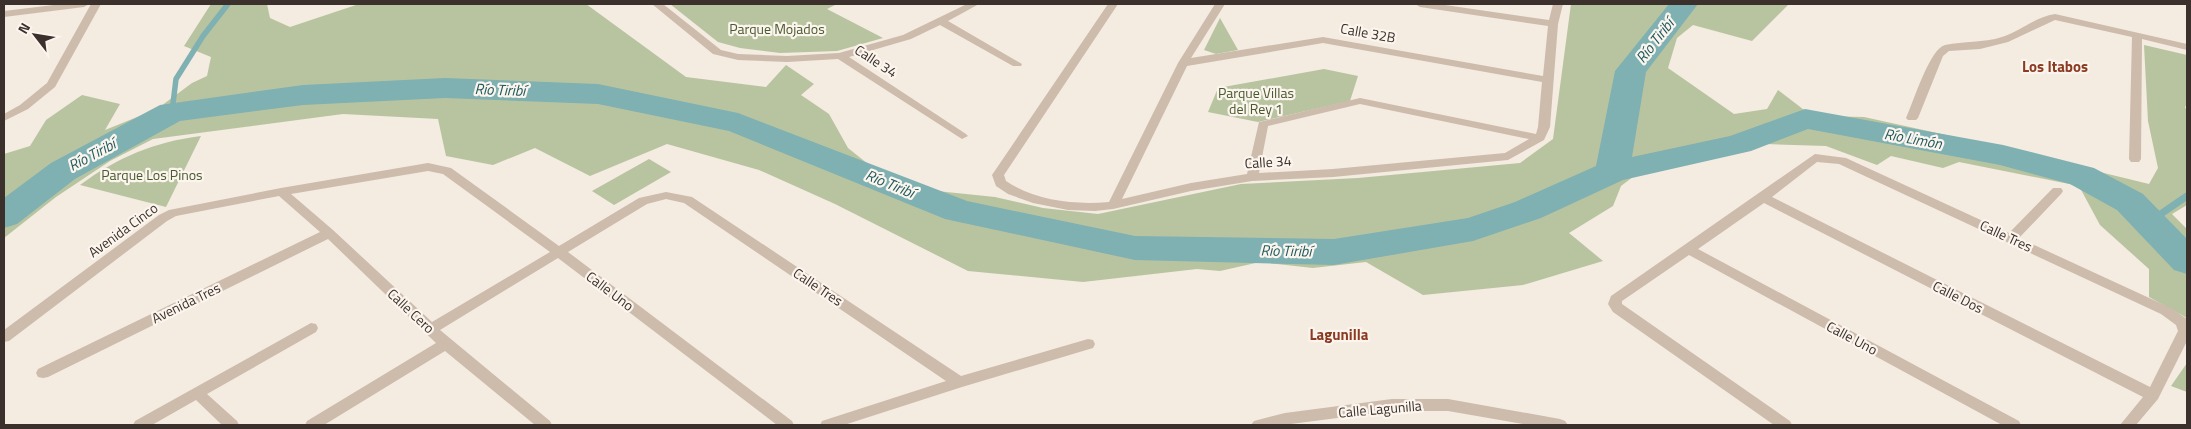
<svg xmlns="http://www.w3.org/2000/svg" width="2191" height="429" font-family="'Titillium Web',sans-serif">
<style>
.green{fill:#b8c4a0}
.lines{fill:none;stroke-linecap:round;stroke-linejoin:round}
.stream-far1{stroke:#7fb0b2;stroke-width:5.5}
.stream{stroke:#7fb0b2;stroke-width:7}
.river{fill:#7fb0b2;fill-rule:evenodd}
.street{fill:#cdbbac;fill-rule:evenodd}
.labels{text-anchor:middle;stroke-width:4.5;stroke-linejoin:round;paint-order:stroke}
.park-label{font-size:14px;fill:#4a5a2e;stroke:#fbf5ee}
.street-label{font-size:14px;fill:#3b302b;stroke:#fbf5ee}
.water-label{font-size:15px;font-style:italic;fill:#1f5a5e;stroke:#fbf5ee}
.neighbourhood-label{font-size:15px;font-weight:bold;fill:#8c3b22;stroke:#fbf5ee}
</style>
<rect width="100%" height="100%" fill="#f4ebe1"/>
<path class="green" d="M211,4h56l3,14 20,9 69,-23h227l100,73 80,10 20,-22 28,19 -13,11 28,19 19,34 25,20 54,22 68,7 48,11 55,6 143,-30 117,-6 162,-15 33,-24 18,-135h218l-37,37 -59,-16 -16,13 -9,30 66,46 33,-5 11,-19 34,26 52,1 105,23 180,44 9,-16 -10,-47 -4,-76 43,10v47l-2,6 2,1v96l-15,9 15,15v89l-38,-21v-28l-49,-44 -21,-39 -120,-24 -16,6 -52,-12 -14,9 -51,-19 -60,-2 -124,26 -21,16 -8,20 -44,27 34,28 -80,24 -100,10 -57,-33 -53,6 -53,-6 -40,9 -23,-2 -114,13 -115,-11 -133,-67 -76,-34 -92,-26 -77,32 -55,-28 -42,17 -47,-9 -8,-37 -95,-5 -190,25 -43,22 -54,36 -52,41v-84l26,-8 16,-26 36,-25 38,9 -15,26 52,-21 35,-26 15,-7 4,-19 -27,-11z
M670,4h167l-10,5 56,29 -46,13 -57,2 -40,-5 -22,-6z
M1220,18l18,32 -22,4 -12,-4z
M1324,69l34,7 -8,25 -92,21 -50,-10 10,-24z
M201,136l-35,71 -86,-22c38,-28 74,-43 121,-49z
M649,159l22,13 -57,33 -22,-14z
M2187,363v29l-16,-6z"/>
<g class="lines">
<path class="stream-far1" d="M172,112l4,-33 27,-43 25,-32"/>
<path class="stream" d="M2149,222l38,-26"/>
<path class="river" d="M1669,4h29l-52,68 -14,85 98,-21 75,-27 198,36 91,23 49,26 44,45v35l-13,-4 -57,-60 -47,-26 -70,-19 -192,-36 -57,22 -128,29 -82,38 -68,23 -139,24 -199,-5 -190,-41 -216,-88 -131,-27 -153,-6 -142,7 -123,16 -105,58 -58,45 -13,4v-30l47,-35 109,-58 143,-20 142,-7 153,6 140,29 229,88 168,35 199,3 134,-21 47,-16 81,-36 19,-95z"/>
<path class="street" d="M62,4h27l-5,3 -80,10v-6z
M91,4h10l-46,83 -27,22 -24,12v-7l16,-9 27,-22z
M652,4h11l58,46 17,4 49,2 52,-3 64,-18 64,-31h12l-31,17 74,43 -1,2h-8l-73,-41 -29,14 -62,18 117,77 2,2 -6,3 -124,-80 -51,3 -49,-2 -25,-6z
M1108,4h10l-114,171 2,6c29,20 68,24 103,21l69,-139 37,-59h10l-34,54 132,-21 220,39 5,-50 -128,-19 -5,-3h23l111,16 4,-16h10l-5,20 -8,103 -6,13 -36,20 -175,17 -81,4 -61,10 -78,18 -18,2 -27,-1 -35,-7 -25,-9 -12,-8 -4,-11zM1323,43l219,39 -4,45 -2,7 -176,-36 -101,24 -12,52 -56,9 -69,16 65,-133zM1360,104l169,35 -24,14 -172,16 -74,4 9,-47z
M2055,14l132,30v6l-45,-11 -1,120 -2,3h-8l-2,-3 3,-122 -77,-17 -47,22 -28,7 -31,2 -6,5 -25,62 -2,2h-8l-2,-2c7,-15 24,-70 39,-73 19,-4 38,-2 57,-8 19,-6 33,-20 53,-23z
M1815,154l31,4 163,75 44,-45h8l2,3 -2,3 -42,44 152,70 16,11v22l-29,58 -22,26h-16l23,-28 -379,-194 -66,46 321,172 2,4h-19l-313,-170 -67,46v3l168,117 2,4h-18l-161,-113 -5,-8 3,-8zM1817,162l22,2 322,150 15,11 2,6 -28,56 -378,-190z
M428,163l23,5 108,78 80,-48 27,-6 26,5 269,179 127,-37 5,1 2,4 -2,4 -131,39 -118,38h-24l2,-4 124,-40 -262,-178 -18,-4 -19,5 -79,48 224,169 2,4h-17l-219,-167 -118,72 110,91 2,4h-17l-90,-74 -121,74h-19l2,-4 129,-78 -108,-104 -280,138 -5,1 -5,-1 -2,-4 2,-4 282,-137 -41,-36 -103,20 -9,5 -158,120 -5,1v-12l155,-115 10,-5 112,-22zM428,171l15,3 107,78 -118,70 -99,-92 -42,-36z
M311,323l5,1 2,4 -2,4 -109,62 30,27 2,4h-17l-26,-25 -44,25h-19l2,-4z
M1392,399h56l112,20 5,2 3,4h-39l-81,-14h-56l-109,14h-32l3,-4 31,-8z"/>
</g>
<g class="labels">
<g class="park-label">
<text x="777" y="34">Parque Mojados</text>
<text x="1256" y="98">Parque Villas<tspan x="1256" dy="16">del Rey 1</tspan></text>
<text x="152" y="180">Parque Los Pinos</text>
</g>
<g class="street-label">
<text transform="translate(1368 33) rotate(10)" y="5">Calle 32B</text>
<text transform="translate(876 61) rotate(33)" y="5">Calle 34</text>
<text transform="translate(1268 162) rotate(-4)" y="5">Calle 34</text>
<text transform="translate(123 230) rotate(-36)" y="5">Avenida Cinco</text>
<text transform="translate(2006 236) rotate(25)" y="5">Calle Tres</text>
<text transform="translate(818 287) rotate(34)" y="5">Calle Tres</text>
<text transform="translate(610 291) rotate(37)" y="5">Calle Uno</text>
<text transform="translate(1958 297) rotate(27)" y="5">Calle Dos</text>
<text transform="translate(186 303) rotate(-26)" y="5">Avenida Tres</text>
<text transform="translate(411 311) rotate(43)" y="5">Calle Cero</text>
<text transform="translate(1852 338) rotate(28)" y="5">Calle Uno</text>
<text transform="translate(1380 409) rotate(-5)" y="5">Calle Lagunilla</text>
</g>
<g class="water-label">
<text transform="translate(1655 41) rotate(-52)" y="5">Río Tiribí</text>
<text transform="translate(500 90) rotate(2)" y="5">Río Tiribí</text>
<text transform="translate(1913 139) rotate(10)" y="5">Río Limón</text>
<text transform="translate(92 155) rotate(-28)" y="5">Río Tiribí</text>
<text transform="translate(890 184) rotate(22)" y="5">Río Tiribí</text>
<text transform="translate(1286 251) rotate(1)" y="5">Río Tiribí</text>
</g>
<g class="neighbourhood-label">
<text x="2055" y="72">Los Itabos</text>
<text x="1339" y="340">Lagunilla</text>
</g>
</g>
<rect width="2191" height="429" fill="none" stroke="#3b302b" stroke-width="10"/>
<g transform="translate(35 35) rotate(301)" stroke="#fbf5ee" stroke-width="4" paint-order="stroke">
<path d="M0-4L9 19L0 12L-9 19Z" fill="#3b302b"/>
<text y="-8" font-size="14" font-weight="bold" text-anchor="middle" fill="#3b302b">N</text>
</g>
</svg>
